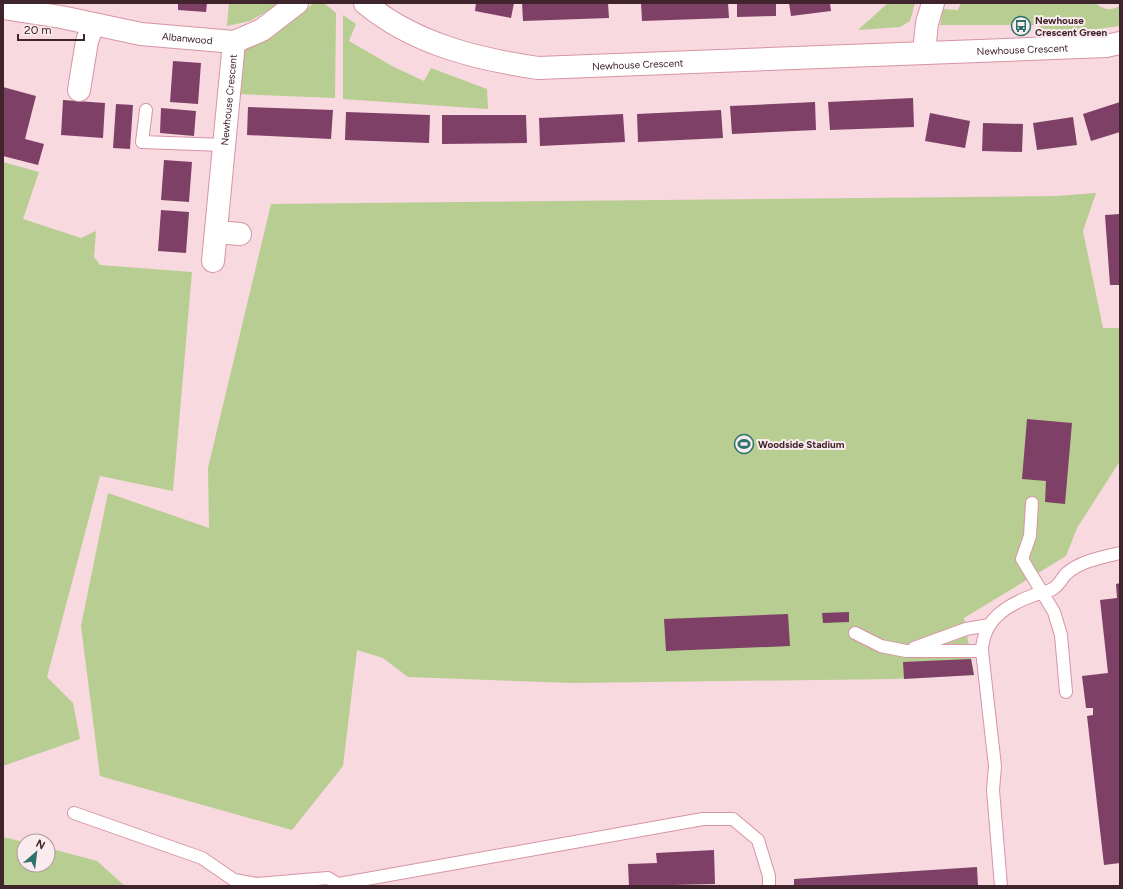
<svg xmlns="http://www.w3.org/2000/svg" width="1123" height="889" font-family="Figtree,sans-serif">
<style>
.green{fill:#b8cd91}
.building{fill:#7f4067}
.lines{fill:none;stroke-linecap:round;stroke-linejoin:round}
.lane-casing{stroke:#d894a3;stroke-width:14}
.street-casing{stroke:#d894a3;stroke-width:24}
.lane{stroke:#fff;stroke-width:12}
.street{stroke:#fff;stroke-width:22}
.labels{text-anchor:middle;stroke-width:4;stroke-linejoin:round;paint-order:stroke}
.poi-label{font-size:10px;font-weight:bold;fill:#3f242b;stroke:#faebee;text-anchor:start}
.street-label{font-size:10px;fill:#3f242b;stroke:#faebee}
</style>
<rect width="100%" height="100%" fill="#f7d9df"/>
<path class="green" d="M229,3h52l-31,18 -23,5z
M314,3h10l12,10 -1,85 -96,-4 5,-43 50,-32z
M888,3h27l-5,18 -10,6 -42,3z
M961,3h134c9,7 15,8 25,3v20l-69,9 -13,-10h-98l3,-16 15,1z
M343,15l13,9 -7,17 45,26 30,14 7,-13 56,21 1,20 -145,-10z
M3,162l36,10 -16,47 58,19 15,-7 -2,26 6,8 92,7 -19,219 -73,-15 -53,201 26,26 7,36 -77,27z
M1096,193l-13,38 20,97h17v133l-43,67 -11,28 -102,62 10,57 -81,4 -320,4 -165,-6 -25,-19 -26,-8 -14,116 -51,64 -192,-54 -19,-150 27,-133 101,35 -1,-60 63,-264 785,-8z
M3,837l21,5v23h24v-17l49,13 28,25h-122z"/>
<path class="building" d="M178,3h29l-1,9 -28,-2z
M476,3h38l-3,15 -36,-7z
M522,3h86l1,15 -86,3z
M641,3h87l1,15 -87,3z
M737,3h39v13l-39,1z
M789,3h41l1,8 -40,5z
M173,61l28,2 -3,41 -28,-2z
M3,87l33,9 -11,43 19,5 -6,21 -35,-9z
M913,98l1,29 -84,3 -2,-28z
M63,100l42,3 -2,35 -42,-3z
M815,102l1,28 -84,4 -2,-28z
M1120,102v30l-29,9 -8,-27z
M116,104l17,1 -3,44 -17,-1z
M248,107l85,3 -2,29 -84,-4z
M161,108l35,3 -2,25 -34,-3z
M721,110l2,28 -85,4 -1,-28z
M346,112l84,3 -1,28 -84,-3z
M930,113l40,8 -5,27 -40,-7z
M623,114l2,28 -85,4 -1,-28z
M442,115h84l1,28 -85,1z
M1073,117l4,28 -40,5 -4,-27z
M983,123l40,1 -1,28 -40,-1z
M164,160l28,2 -3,40 -28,-2z
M161,210l28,2 -3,41 -28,-2z
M1120,214v71h-10l-5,-70z
M1027,419l45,4 -7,81 -20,-2 1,-21 -24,-2z
M1120,583v280l-16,2 -17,-149 6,-1v-7h-7l-4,-32 26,-3 -8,-73 17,-2 -1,-14z
M849,612v10l-26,1 -1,-10z
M788,614l2,32 -124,5 -2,-32z
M971,659l3,16 -70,4 -1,-17z
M714,850l1,34 -86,2 -1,-22 29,-1 -1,-10z
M977,867l1,19h-184v-7z"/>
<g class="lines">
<defs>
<path id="lane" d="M146,110l-4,32 82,3
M1032,503l-2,33 -8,23 32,53 7,23 5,57
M855,633l26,13 25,5h76
M914,648l52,-19 23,-4
M74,813l128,45 32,22 23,4 71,-6 13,8
M339,884l364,-65h30l25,21 11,36v10
M1001,886l-8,-96 2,-24 -13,-115c1,-32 25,-46 52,-56 6,-2 15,-3 20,-7 5,-3 8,-10 12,-14 14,-13 37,-17 54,-21"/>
<g id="street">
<path id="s1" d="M365,3c49,41 112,56 173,65l568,-22 14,-3"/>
<path id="s2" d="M3,8l58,9 80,17 93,8 28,-12 35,-27"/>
<path d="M924,52l3,-29 6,-20"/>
<path d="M79,90l8,-49 6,-16"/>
<path d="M216,232l24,2"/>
<path id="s3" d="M213,261l21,-219"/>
</g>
</defs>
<use href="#lane" class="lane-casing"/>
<use href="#street" class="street-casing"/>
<use href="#lane" class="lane"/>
<use href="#street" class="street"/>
</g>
<defs>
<symbol id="bus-ring" viewBox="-11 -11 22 22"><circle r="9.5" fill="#faebee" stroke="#2b736a" stroke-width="1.5"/><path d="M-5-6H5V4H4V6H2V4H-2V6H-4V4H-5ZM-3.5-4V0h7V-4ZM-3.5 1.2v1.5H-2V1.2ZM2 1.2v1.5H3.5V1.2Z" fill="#2b736a"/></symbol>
<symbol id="stadium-ring" viewBox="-11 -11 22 22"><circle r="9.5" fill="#faebee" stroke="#2b736a" stroke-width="1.5"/><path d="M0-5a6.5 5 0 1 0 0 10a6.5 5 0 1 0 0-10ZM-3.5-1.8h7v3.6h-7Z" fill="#2b736a"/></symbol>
</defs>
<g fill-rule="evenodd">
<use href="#bus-ring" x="1010" y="15" width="22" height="22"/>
<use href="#stadium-ring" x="733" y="433" width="22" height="22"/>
</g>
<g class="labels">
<g class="poi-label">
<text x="1035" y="24">Newhouse<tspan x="1035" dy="12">Crescent Green</tspan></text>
<text x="758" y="448">Woodside Stadium</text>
</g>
<g class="street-label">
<text dy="4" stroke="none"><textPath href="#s2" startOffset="187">Albanwood</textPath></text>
<text dy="4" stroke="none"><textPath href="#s1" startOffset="672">Newhouse Crescent</textPath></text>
<text dy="4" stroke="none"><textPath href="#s1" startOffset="287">Newhouse Crescent</textPath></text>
<text dy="4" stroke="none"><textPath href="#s3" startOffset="162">Newhouse Crescent</textPath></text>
</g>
</g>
<rect width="1123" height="889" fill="none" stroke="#3f242b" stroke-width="8"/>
<g transform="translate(36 853) rotate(28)"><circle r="19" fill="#faebee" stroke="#af9ba0"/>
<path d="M0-3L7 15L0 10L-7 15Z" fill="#2b736a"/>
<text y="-6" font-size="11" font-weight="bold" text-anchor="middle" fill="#3f242b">N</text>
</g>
<path d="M18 34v6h66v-6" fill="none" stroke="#3f242b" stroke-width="2"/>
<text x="24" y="34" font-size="12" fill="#3f242b" stroke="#faebee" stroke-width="3" paint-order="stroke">20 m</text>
</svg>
